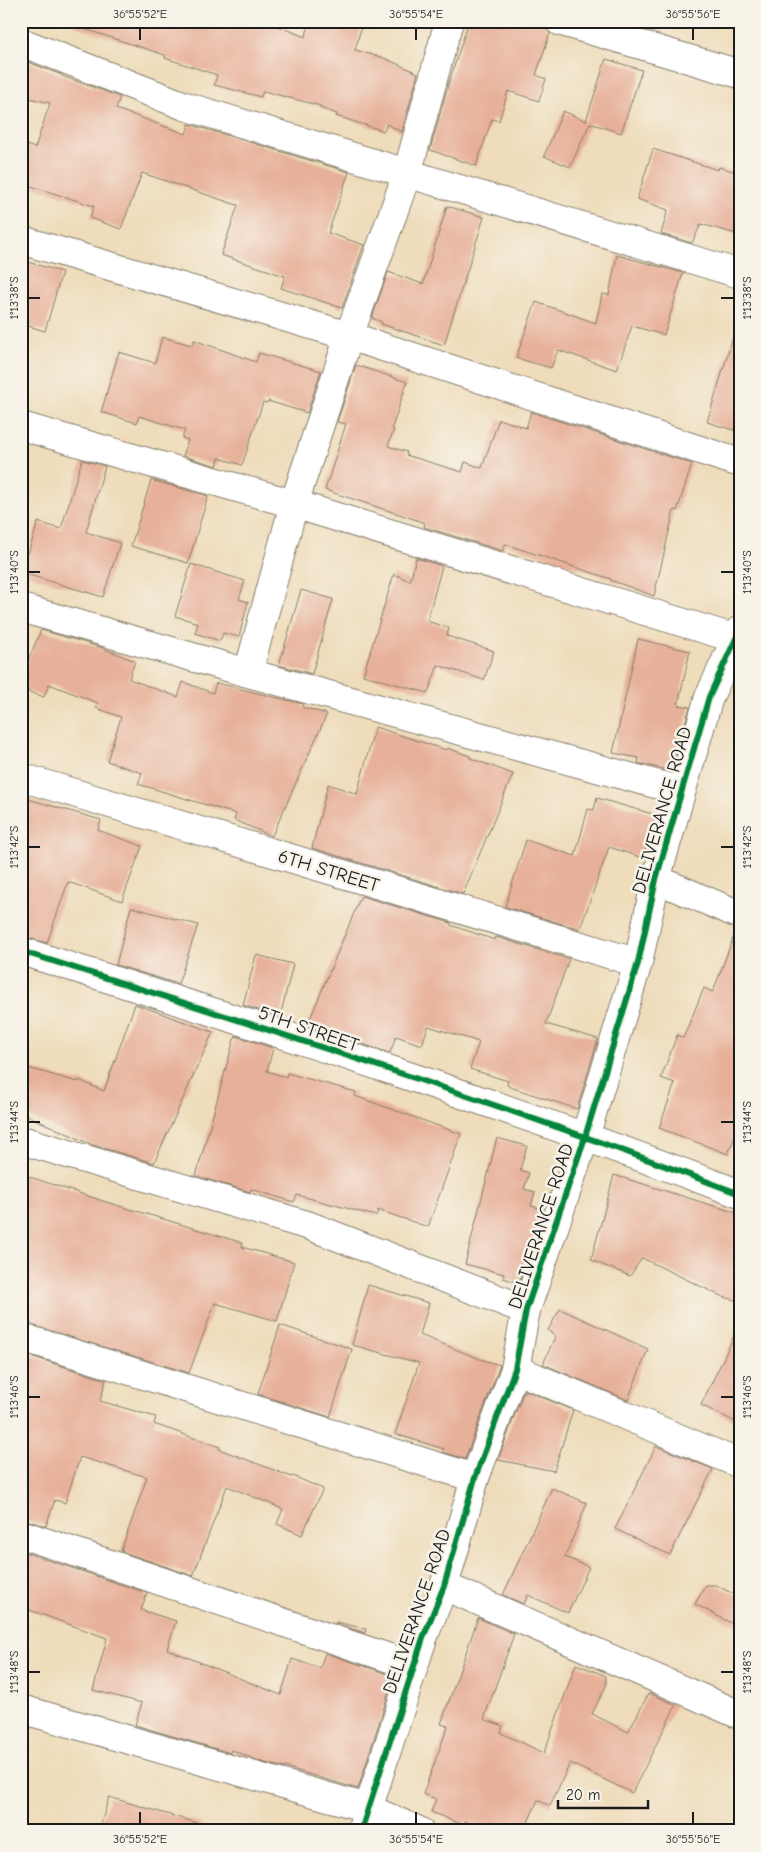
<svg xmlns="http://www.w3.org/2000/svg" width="761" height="1852" font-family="'Comic Neue',sans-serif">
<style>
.building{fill:#e7b099}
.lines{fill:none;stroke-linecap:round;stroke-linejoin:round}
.minor-casing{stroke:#857c6b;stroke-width:30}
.tertiary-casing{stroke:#857c6b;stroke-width:30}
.minor{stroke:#fff;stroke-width:28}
.tertiary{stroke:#fff;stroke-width:28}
.cycleway-casing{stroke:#f7f3e8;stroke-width:9}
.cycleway{stroke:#00873e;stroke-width:6}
.ticks{fill:none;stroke:#1c1c1c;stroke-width:2}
.labels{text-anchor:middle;stroke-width:5;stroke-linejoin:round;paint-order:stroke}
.street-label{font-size:19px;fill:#1c1c1c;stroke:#f7f3e8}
.neatline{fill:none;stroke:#1c1c1c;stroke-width:2}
.ticks-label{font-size:12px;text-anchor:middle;fill:#1c1c1c}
</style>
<rect width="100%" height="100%" fill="#f7f3e8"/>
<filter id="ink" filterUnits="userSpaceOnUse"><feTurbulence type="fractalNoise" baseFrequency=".02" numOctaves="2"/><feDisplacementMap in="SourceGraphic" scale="10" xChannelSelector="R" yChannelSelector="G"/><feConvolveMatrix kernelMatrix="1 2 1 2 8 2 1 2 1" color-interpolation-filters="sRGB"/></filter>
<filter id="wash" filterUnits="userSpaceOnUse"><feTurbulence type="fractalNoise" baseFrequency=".0096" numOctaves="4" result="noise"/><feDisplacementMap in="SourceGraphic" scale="20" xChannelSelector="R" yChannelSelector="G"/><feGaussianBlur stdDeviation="1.12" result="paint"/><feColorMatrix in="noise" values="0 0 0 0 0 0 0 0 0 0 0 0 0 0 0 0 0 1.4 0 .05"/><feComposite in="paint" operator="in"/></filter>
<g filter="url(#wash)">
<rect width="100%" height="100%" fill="#eedcba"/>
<g id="blocks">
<path class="building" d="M76,21h190l39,16 6,-16h52l-8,29 29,8 34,15 -16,59 -15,-8 -3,7 -48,-15 1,-2 -17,-6 1,-2 -58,-15 -2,6 -47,-12 3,-10 -52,-17v-3l-90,-29z
M469,21h75v4l6,8 -14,42 10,4 -7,22 -31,-10 -9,30 -7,-2 -16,47 -46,-16 18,-65z
M606,59l36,11 -21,63 -31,-10 -20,44 -26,-11 19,-45 23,10z
M28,62l34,13v1l58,21 -4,12 70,25 3,-10 160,48 -21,61 36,12 -22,63 -61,-20 4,-12 -64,-21 17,-50 -4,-1 -92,-31 -21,56 -31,-11 4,-12 -73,-23v-40l14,5 15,-45 -29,-7v-11z
M653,149l65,21 1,-3 21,6v62l-39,-11 -9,19 -31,-9 7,-24 -31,-11z
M447,206l37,11 -40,128 -63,-21 1,-2 -10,-4 16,-46 35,12z
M617,255l66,18 -19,62 -32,-9 -15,44 -59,-20 -7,18 -35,-10 20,-56 60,21 6,-29 7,1z
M21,260l41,12 -17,59 -24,-7z
M734,334l6,1v97l-33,-10z
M162,337l30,8 2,-5 62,22 3,-9 62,18 -14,42 -39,-12 -1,2 -4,-1 -21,63 -23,-7 -2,8 -34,-10 5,-16 -6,-2 3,-8 -46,-14 -2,7 -36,-11 18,-60 36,11z
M356,365l51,17 -15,46 2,1 -6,17 19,6 -1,3 56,17 3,-10 17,6 17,-49 27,9 5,-16 161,52 -15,47 -3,-1 -20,86 -44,-16 1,-1 -106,-35 -2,7 -79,-24 1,-4 -14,-5 -86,-28 21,-66 -9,-2z
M82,460l23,6 -19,66 34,11 -17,54 -81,-24 16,-51 23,7z
M151,480l57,16 -20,67 -57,-17z
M416,558l26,8 -15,55 22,7 -2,8 47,15 -10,29 -46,-15 -10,28 -65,-18 31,-101 16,7z
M191,564l54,17 -6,18 9,3 -9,35 -16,-4 -3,8 -25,-8 3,-10 -23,-7z
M301,590l32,9 -21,75 -33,-9z
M41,630l59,17 35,14 -6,18 49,18 5,-15 30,11 3,-10 87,21 -1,3 25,7 -55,122 -38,-16 2,-6 -98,-30 4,-11 -35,-12 14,-44 -25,-9 2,-5 -49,-19 -5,13 -23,-8v-12z
M638,639l52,12 -12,54 12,2 -19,64 -33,-8 1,-5 -26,-5z
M375,727l71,23 1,-2 23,8v2l43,16 -50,120 -151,-46 16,-64 29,10z
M21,797l80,23 -3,10 44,16 -20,55 -54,-19 -21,61 -26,-7z
M597,798l59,17 -13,43 -34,-11 -29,82 -75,-22 21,-67 49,16 13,-47 6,1z
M361,896l90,27 -1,2 45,15 1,-3 73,22 -23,65 52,15 -21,70 -67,-22 -3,-2 1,-4 -38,-12 9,-27 -51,-16 -6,19 -26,-9 -6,17 -83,-27z
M131,907l67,18 -20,59 -62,-19z
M736,930h4v193l-12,31 -69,-26 16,-45 -14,-5 16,-43 6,3 21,-50 9,4z
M256,955l37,9 -13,53 -37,-12z
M135,1004l78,28 -59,131 -61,-18 -72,-32v-47l57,16 1,-2 25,11z
M236,1036l37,12 -6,23 19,6 1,-4 69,19 -1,4 106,38 -33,93 -50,-17 -2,6 -79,-21 -3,7 -43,-13 -1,3 -54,-16 38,-137h1z
M497,1138l30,8 -7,24 9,3 -5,16 11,3 -4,14 13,3 -25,74 -16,-5 1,-4 -39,-10z
M21,1174l82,27 140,42 -1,4 52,15 -17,59 -62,-18 -26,70 -168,-51z
M614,1175l126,39v87l-17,-4 -81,-39 -12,18 -39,-16z
M368,1285l61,18 -9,32 60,24 20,6 -35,94 -22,-7 1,-3 -49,-15 24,-71 -67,-18z
M560,1309l88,40 -20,51 -85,-36 12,-27 -7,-7z
M740,1324v100l-39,-19z
M280,1325l72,24 -22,68 -72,-23z
M21,1353l85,27 -6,21 56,16 -2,7 66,23 -1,2 73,28 1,-1 30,13 -21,46 -25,-11 6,-15 -56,-23 -34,90 -72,-25 26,-74 -67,-20 -15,46 -10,-3 -9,26 -25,-7z
M524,1390l49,20 -19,61 -56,-11z
M656,1446l57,23 -43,86 -55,-26z
M552,1488l35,15 -22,54 24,10 -21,46 -40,-18 -4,9 -21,-9z
M21,1551l126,42 -6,17 35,11 -9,28 114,46 11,-36 28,9 5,-15 69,23 -36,113 -73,-22v1l-23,-6 -31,-12 -1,3 -95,-28 7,-22 -49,-13 14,-52 -86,-31z
M706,1585h9l25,12v31l-45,-24z
M478,1618l36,16 -30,85 19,7 -2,7 43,20 32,-89 30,12v10l-14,28 36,18 21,-39 27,12 -44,88 -62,-30 -20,43 -12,-6 -14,31h-36l-23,-10 -2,4 -32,-13 5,-13 -13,-5 25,-68 -7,-2z
M336,1622l30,7 -1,4 -30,-10z
M109,1797l92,27 -1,7h-101z"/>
</g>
</g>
<g filter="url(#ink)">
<use href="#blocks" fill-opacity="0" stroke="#857c6b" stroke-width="1"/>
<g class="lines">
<defs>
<path id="minor" d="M559,21l181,53
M21,42l164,64 555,168
M21,240l328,96 391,127
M21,426l273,78 446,136
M21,608l227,65 433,118
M248,673l46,-169 55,-168 58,-162 42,-153
M21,777l617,186
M656,879l84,36
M21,951c241,76 483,153 719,243
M21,1140l289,86 216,84
M21,1337l454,141
M515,1369l225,95
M21,1534l392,132
M444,1586l296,129
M21,1709l346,99 52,23"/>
<path id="tertiary" d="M361,1831l62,-193 21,-52 31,-108 40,-109 11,-59 59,-173 53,-174 18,-84 53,-182 31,-67"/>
</defs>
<use href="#minor" class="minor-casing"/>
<use href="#tertiary" class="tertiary-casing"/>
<use href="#minor" class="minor"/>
<use href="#tertiary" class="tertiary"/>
<defs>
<path id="cycleway" d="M21,951c241,76 483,153 719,243
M361,1831l62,-193 21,-52 31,-108 40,-109 11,-59 59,-173 53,-174 18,-84 53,-182 31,-67"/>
</defs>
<use href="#cycleway" class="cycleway-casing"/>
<use href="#cycleway" class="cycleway"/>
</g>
</g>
<path class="ticks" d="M140,28v12M416,28v12M693,28v12M28,298h12M721,298h13M28,572h12M721,572h13M28,847h12M721,847h13M28,1122h12M721,1122h13M28,1397h12M721,1397h13M28,1672h12M721,1672h13M140,1812v12M416,1812v12M693,1812v12"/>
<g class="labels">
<g class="street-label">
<text transform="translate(661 810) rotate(-74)" y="7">DELIVERANCE ROAD</text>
<text transform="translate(329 870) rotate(17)" y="7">6TH STREET</text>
<text transform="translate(309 1028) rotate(19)" y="7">5TH STREET</text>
<text transform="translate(540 1226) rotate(-72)" y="7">DELIVERANCE ROAD</text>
<text transform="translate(416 1611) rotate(-71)" y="7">DELIVERANCE ROAD</text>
</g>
</g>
<rect width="761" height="1852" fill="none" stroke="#f7f3e8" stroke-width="55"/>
<path d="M558 1800v8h90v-8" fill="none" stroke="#1c1c1c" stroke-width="2.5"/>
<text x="566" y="1800" font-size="15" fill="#1c1c1c" stroke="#f7f3e8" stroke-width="4" paint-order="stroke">20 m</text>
<rect x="28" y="28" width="706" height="1796" class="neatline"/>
<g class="ticks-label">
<text x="140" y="18">36°55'52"E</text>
<text x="416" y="18">36°55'54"E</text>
<text x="693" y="18">36°55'56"E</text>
<text transform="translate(14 298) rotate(-90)" y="4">1°13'38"S</text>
<text transform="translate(747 298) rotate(-90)" y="4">1°13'38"S</text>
<text transform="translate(14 572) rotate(-90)" y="4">1°13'40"S</text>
<text transform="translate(747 572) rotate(-90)" y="4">1°13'40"S</text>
<text transform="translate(14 847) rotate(-90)" y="4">1°13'42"S</text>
<text transform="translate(747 847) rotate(-90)" y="4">1°13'42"S</text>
<text transform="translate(14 1122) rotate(-90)" y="4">1°13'44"S</text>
<text transform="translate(747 1122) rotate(-90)" y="4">1°13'44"S</text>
<text transform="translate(14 1397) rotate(-90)" y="4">1°13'46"S</text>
<text transform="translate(747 1397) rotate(-90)" y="4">1°13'46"S</text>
<text transform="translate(14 1672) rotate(-90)" y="4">1°13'48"S</text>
<text transform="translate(747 1672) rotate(-90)" y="4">1°13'48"S</text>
<text x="140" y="1843">36°55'52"E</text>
<text x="416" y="1843">36°55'54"E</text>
<text x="693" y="1843">36°55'56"E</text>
</g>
</svg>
